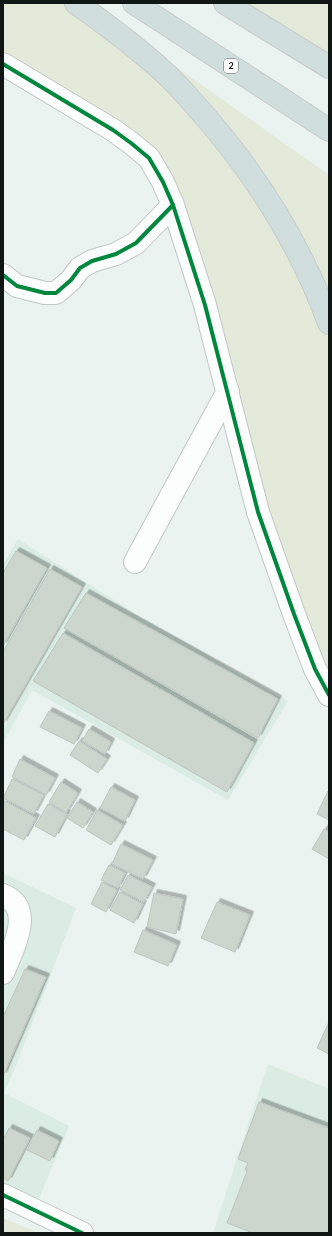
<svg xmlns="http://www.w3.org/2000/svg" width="332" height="1236" font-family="Lato,sans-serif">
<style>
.built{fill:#daece3}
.green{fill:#e3eada}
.building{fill:#ccd6cd;stroke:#bfc5c1;filter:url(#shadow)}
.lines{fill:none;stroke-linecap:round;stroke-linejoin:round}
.minor-casing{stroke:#c0c7c4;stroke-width:24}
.highway-casing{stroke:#c8ccca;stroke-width:24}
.minor{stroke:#fcfdfd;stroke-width:22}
.highway{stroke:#d0dfde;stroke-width:22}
.cycleway-casing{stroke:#fff;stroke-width:6}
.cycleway{stroke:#00873e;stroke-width:4}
.labels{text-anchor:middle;stroke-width:3.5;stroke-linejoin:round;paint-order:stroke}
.shield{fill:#fff;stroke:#585c5a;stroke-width:1}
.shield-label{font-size:9px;font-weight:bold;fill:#101613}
</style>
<defs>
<filter id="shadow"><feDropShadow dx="3.5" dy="-3.5" stdDeviation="0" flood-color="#0004"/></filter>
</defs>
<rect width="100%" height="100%" fill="#eaf3ef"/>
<path class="built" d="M18,539l119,76 151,86 -60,99 -196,-110 -29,53v-178z
M3,873l73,35 -60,158 -12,27 65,33 -31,75 -35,-17z
M268,1064l61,25v39l-70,-26 -21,57 10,4 -3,7 2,1 -20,52 26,10h-40z"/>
<path class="green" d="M3,3h73l48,27 205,145v520l-180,-537 -146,-93z
M225,3h104v64z
M3,1218l36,15h-36z"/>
<path class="building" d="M16,551l31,17 -44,78v-73z
M50,569l32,18 -79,137v-72z
M86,593l192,106 -20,39 -194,-110z
M63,633l191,110 -27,49 -194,-111z
M49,711l33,17 -8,16 -34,-17z
M89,729l22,13 -6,12 -23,-13z
M79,741l28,18 -9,14 -28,-18z
M20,759l35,19 -9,17 -34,-18z
M12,779l32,16 -10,19 -31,-16z
M61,782l17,11 -12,20 -17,-11z
M111,787l24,13 -10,21 -25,-13z
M328,791h1v29l-12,-6z
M3,800l33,18 -12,22 -21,-11z
M77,802l16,10 -10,16 -16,-10z
M48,804l19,10 -12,23 -20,-11z
M97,810l26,15 -12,20 -25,-15z
M324,829l5,3v27l-17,-10z
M121,844l32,16 -10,19 -31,-15z
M109,865l16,8 -7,15 -17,-8z
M128,875l24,12 -8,15 -24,-12z
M102,882l15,8 -11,22 -15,-8z
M120,892l23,12 -9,19 -24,-13z
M154,893l29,6 -7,35 -29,-7z
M217,902l33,13 -15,37 -34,-14z
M143,930l34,15 -9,21 -34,-14z
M25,969l21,8 -43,99v-59z
M329,1022v32l-12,-6z
M259,1102l70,26v105h-76l-26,-10 20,-52 -2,-1 3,-7 -10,-4z
M9,1128l21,10 -22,43 -5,-3v-38z
M37,1130l22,11 -9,20 -23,-11z"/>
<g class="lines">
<defs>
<path id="minor" d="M3,64l110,66 18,13 18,15 14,24 10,23 32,100 53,207 36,102 21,55 14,26
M3,275l14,11 28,7h11l15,-13 9,-12 12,-7 24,-7 20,-11 37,-38
M135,562l93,-171
M3,895c33,14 9,55 0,78
M3,1195l79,38"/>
<path id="highway" d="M76,3c31,22 62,45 90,71 11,10 21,22 31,33 56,63 103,136 132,216
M134,3l195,127
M225,3l104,64"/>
</defs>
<use href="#minor" class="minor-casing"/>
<use href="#highway" class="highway-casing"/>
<use href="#minor" class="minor"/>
<use href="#highway" class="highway"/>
<defs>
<path id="cycleway" d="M3,64l110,66 18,13 18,15 14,24 10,23 32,100 53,207 36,102 21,55 14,26
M3,275l14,11 28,7h11l15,-13 9,-12 12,-7 24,-7 20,-11 37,-38
M3,1195l79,38"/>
</defs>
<use href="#cycleway" class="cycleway-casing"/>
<use href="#cycleway" class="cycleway"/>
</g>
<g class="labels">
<rect class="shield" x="224" y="59" width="14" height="14" rx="3"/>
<g class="shield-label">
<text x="231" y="69">2</text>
</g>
</g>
<rect width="332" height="1236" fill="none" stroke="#101613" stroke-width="8"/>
</svg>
